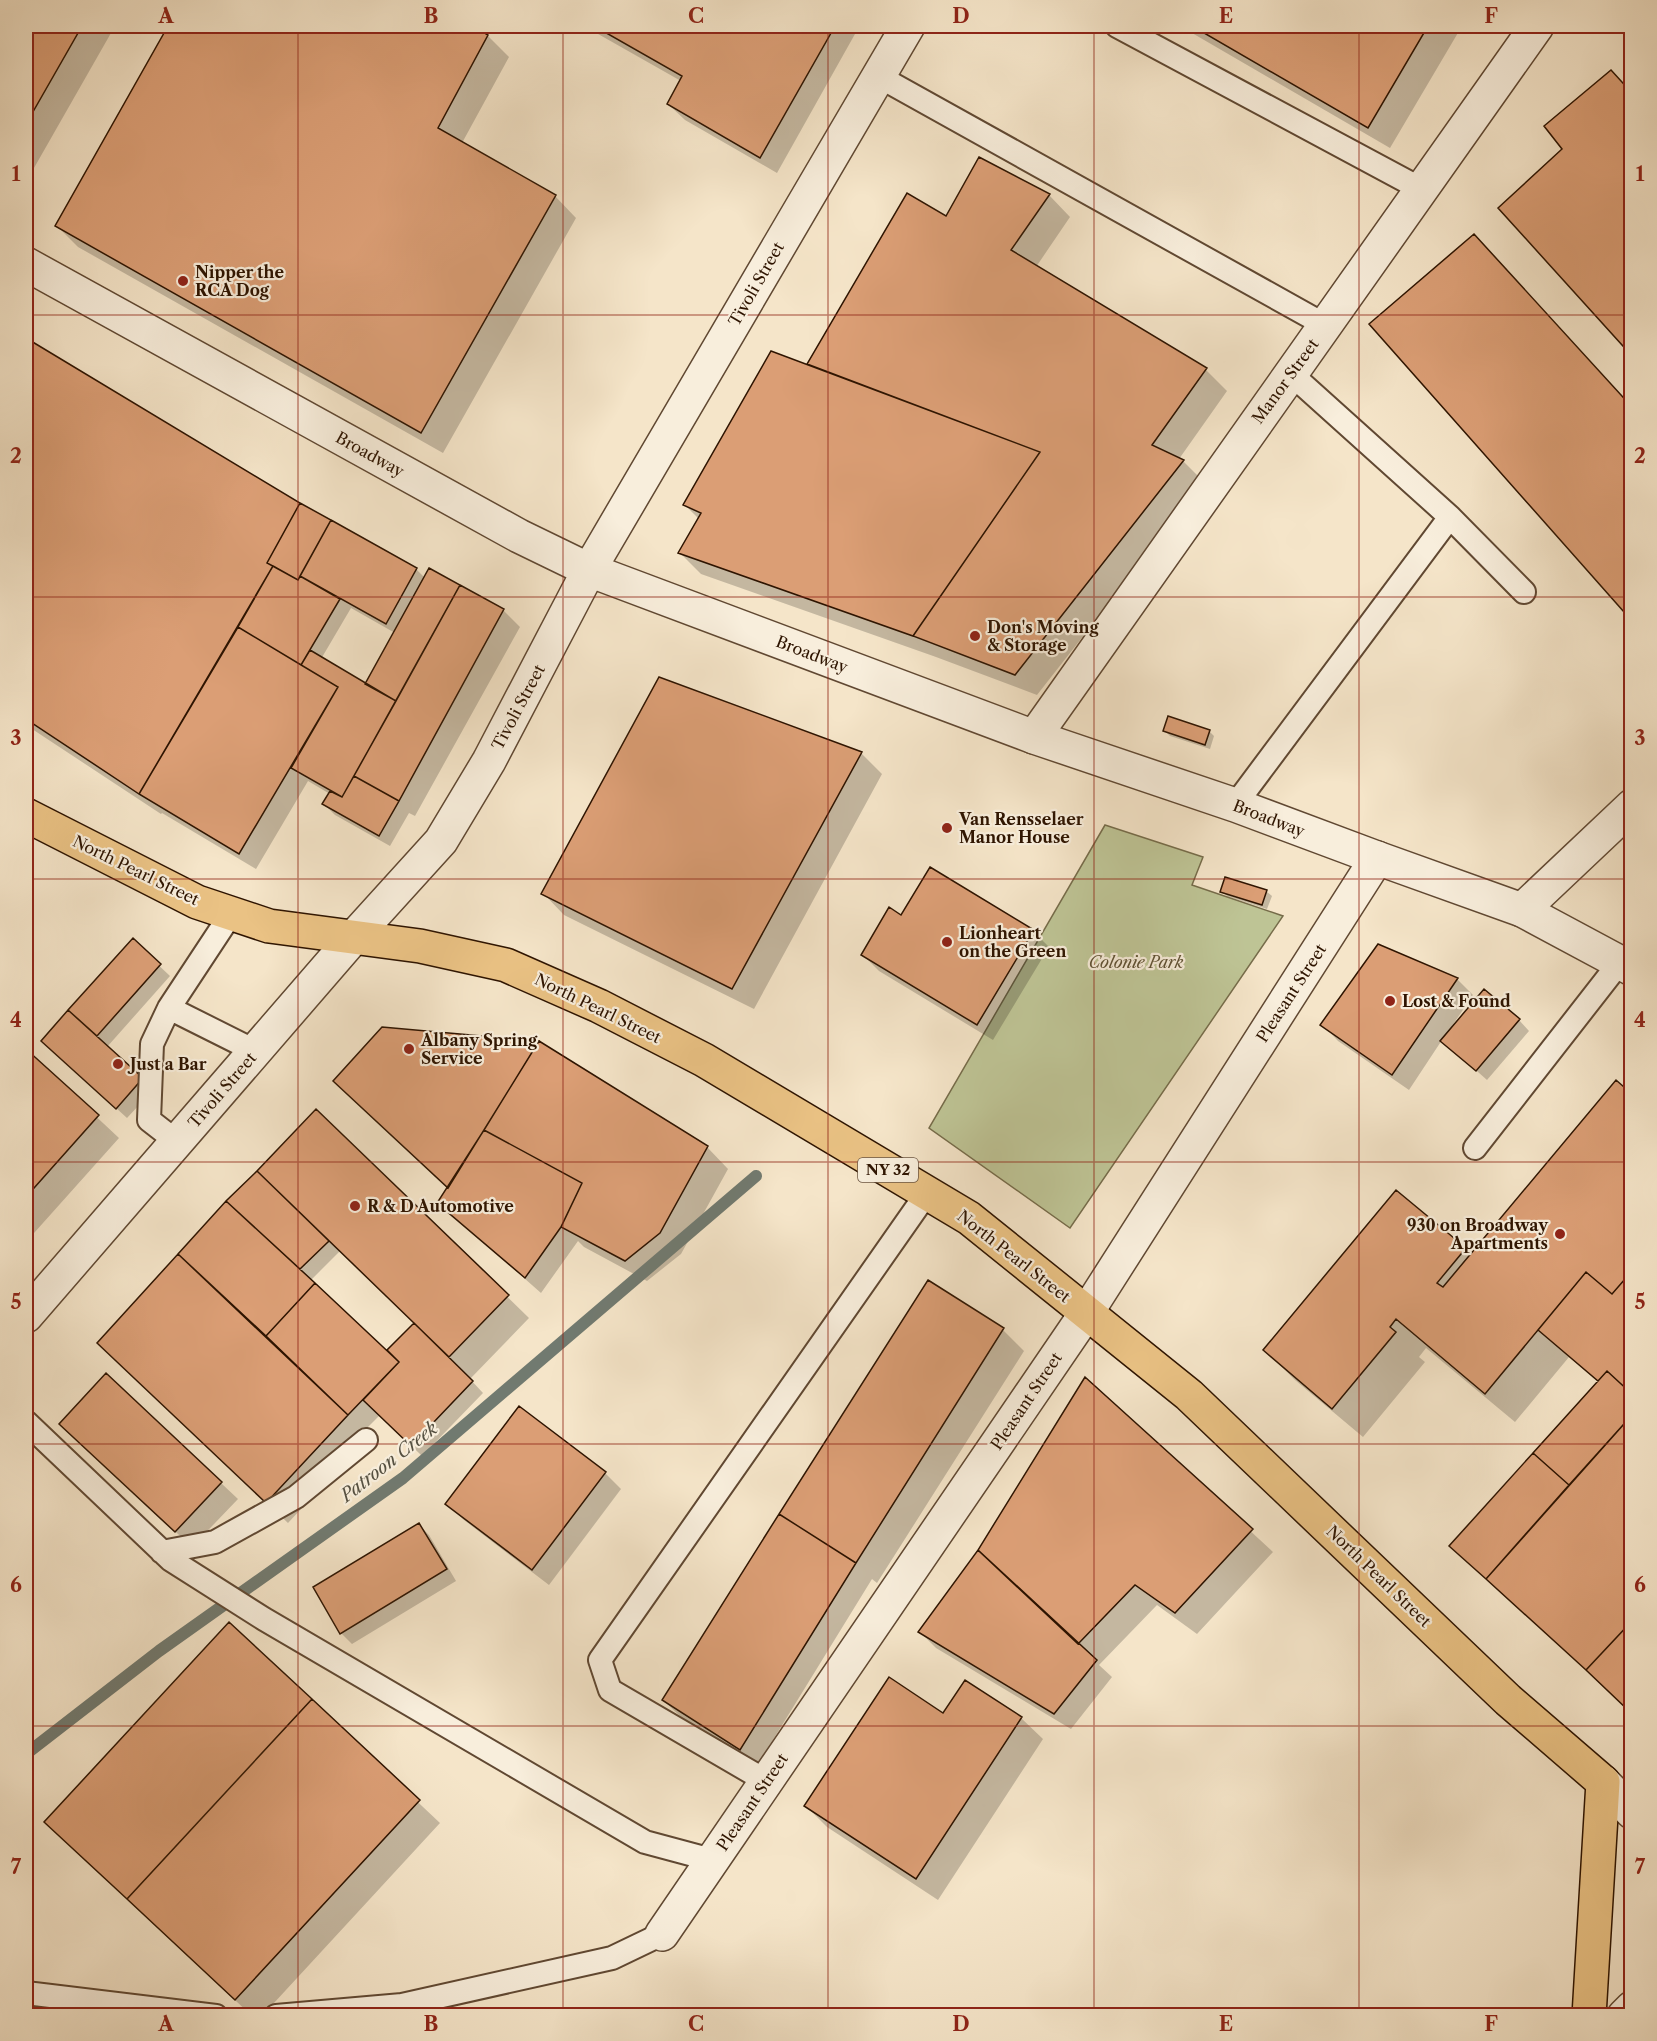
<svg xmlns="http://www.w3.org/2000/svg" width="1657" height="2041" font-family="'Libre Caslon Text',serif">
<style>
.green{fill:#bec495;stroke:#766c4a;stroke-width:1.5}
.shadow{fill:#0003;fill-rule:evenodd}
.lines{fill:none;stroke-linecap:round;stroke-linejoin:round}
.stream{stroke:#717a70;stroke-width:12}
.building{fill:#db9e75;stroke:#2e1400;stroke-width:1.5}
.service-casing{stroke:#604832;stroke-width:26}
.minor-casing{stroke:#604832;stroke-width:36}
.tertiary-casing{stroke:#604832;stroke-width:36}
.primary-casing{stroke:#2e1400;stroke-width:36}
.service{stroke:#f8eedc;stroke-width:22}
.minor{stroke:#f8eedc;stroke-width:33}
.tertiary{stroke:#f8eedc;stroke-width:33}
.primary{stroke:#eac284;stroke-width:33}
.grid{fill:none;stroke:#8f2418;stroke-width:1.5;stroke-opacity:0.55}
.poi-dot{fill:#8f2418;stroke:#f8eedc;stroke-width:2}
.labels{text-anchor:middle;stroke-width:4.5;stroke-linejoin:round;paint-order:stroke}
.shield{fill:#f8eedc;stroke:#6b5542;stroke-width:1.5}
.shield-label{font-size:15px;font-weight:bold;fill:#2e1400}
.poi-label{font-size:16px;font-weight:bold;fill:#2e1400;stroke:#f8eedc;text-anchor:start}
.street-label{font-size:16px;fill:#2e1400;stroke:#f8eedc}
.park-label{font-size:16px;font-style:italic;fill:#605234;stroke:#f8eedc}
.water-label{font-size:18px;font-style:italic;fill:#555041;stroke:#f8eedc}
.neatline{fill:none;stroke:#8f2418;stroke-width:2}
.grid-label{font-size:20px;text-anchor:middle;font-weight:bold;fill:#8f2418}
</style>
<rect width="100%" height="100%" fill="#f5e5c9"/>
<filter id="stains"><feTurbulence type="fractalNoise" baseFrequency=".00333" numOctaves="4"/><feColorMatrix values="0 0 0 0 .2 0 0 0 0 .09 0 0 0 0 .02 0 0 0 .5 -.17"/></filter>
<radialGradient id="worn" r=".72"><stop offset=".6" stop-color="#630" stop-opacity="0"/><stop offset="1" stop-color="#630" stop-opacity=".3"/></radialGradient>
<path class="green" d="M1105,825l98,32 -11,28 91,31 -213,312 -141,-100z"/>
<path class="shadow" d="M26,26h89l-89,156z
M170,26h300l18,10 21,21 -47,86 93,53 21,22 -133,235 -365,-206 -21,-21z
M584,26h262l9,8 -78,139 -92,-53 -17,-16 13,-23z
M1180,26h282l-72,122z
M979,159l70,36 21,22 -34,50 170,103 21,21 -48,68 4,2 21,21 -167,213 -101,-38 -235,-83 -21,-21 19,-34 -14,-14 123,-139 99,-171 40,23z
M26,339l273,165 117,65 9,9 37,10 42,23 16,16 -105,189 -6,-3 -19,33 -55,-31 -11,-11 6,-10 -22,-13 -52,88 -94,-56 -1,1 -135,-89zM351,608l44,25 -29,53 -45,-27z
M1165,731h44l5,5 -4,13 -40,-13z
M861,753l21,21 -128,235 -190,-94 -21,-22z
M1222,891h44l6,5 -5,13 -40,-13z
M902,917l131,14 16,16 -56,93 -114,-69 -16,-16z
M133,941l37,35 -63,71 46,43 -26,28 -84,-77z
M1457,979l16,16 -21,31 1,2 66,-8 10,11 -42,49 -45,-40 -33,50 -71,-49 -16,-17z
M382,1029l157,13 168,105 21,22 -47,85 -34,27 -63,-34 -6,-6 -37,52 -102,-90 10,-15z
M26,1051l93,87 -93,104z
M1632,1096v616l-170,-155 136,-175 -29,-25 -54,65 -89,-74 -7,9 6,5 -62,75 -68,-57 -30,-30 131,-158 76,63z
M317,1111l212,207 -59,61 13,14 -61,63 -42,-41 -17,17 5,5 -80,86 -189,-180 128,-141zM340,1251l75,72 -16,41 -89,-83z
M1003,1330l21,21 -147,232 -5,-4 -115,187 -77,-50 -17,-16z
M106,1375l132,124 -46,48 -115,-107z
M1086,1379l187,173 -76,82 -40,-29 -58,60 13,12 -41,52 -135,-81 -16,-16 59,-81z
M605,1473l16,16 -72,96 -85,-65 -17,-16z
M419,1525l10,10 27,46 -104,63 -11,-11z
M229,1624l211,199 -178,193h-10l-185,-173z
M965,1682l56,36 22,21 -105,161 -111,-73 -21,-21 138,-91z"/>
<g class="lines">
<path class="stream" d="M26,1754l133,-103 244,-173 353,-302"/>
</g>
<path class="building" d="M26,26h56l-56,98z
M168,26h305l15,9 -50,93 118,67 -135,238 -366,-207z
M594,26h241l-75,132 -93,-54 15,-28z
M1192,26h236l-60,102z
M1611,70l21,23v263l-134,-148 64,-59 -18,-23z
M979,157l71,37 -39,56 196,118 -55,77 32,15 -169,215 -102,-39 127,-184 -233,-88 100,-171 39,23z
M1474,234l158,173v214l-263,-297z
M26,338l274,165 -33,60 6,3 -134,228 -113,-75z
M771,351l269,101 -127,184 -235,-83 23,-40 -18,-8z
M300,503l31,17 -33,60 -31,-17z
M331,520l86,48 -31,56 -86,-48z
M273,566l25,14 2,-4 40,23 -39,66 -63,-38z
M429,568l31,17 -64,116 -31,-17z
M460,585l44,24 -105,192 -45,-25z
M238,627l100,60 -99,167 -100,-60z
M310,650l86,51 -54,96 -51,-29 47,-81 -37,-22z
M659,677l203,75 -130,237 -191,-95z
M1168,716l42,14 -5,15 -42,-14z
M354,776l45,25 -20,35 -57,-32 8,-13 12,6z
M930,867l104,63 -57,95 -116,-70 28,-48 12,8z
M1225,877l42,13 -5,15 -42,-13z
M133,938l28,26 -64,72 -29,-26z
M1378,944l80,34 -66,97 -72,-50z
M1484,989l36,30 -44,52 -36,-30z
M68,1010l75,68 -27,31 -75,-68z
M382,1027l157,14 -91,147 -115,-107z
M539,1041l169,105 -48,87 -35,28 -64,-34 21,-44 -98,-53z
M26,1049l73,66 -73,82z
M1616,1080l16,14v177l-20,23 -26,-22 -101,122 -89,-75 -6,8 6,5 -64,77 -69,-59 133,-160 70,58 -29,35 6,4z
M316,1109l193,186 -60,62 -192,-186z
M484,1130l98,53 -21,44 -36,51 -88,-75z
M257,1171l72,70 -29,28 -74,-68z
M226,1201l89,82 -49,53 -88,-82z
M178,1254l170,161 -82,88 -169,-160z
M1632,1271v123l-25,-23 -9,10 -60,-51 48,-58 26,22z
M928,1280l76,48 -148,235 -77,-49z
M315,1283l84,79 -51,53 -82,-79z
M414,1323l59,58 -62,65 -48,-46 36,-38 -12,-12z
M1607,1371l25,23v21l-63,70 -36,-32z
M106,1373l116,109 -47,50 -116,-108z
M1085,1377l168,152 -78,84 -40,-28 -57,59 -100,-94z
M519,1406l87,66 -74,98 -87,-66z
M1632,1415v206l-46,49 -100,-91z
M1533,1453l36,32 -83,94 -37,-33z
M779,1514l77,49 -116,187 -78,-50z
M419,1523l28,46 -107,65 -27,-47z
M978,1550l119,110 -43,54 -136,-82z
M1632,1621v88l-3,2 -43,-41z
M229,1622l83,77 -185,200 -83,-77z
M889,1677l54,36 22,-33 57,37 -106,162 -112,-73z
M312,1699l108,101 -185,200 -108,-101z"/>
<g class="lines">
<defs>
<path id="service" d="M1117,26l304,163
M878,76l447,249
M1450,517l74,75
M1235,805l215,-288 -160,-144
M169,1008l86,43
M176,1141l-27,-21 3,-76 17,-36 62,-94
M1475,1148l145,-186
M26,1422l145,138 93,59 381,223 67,18
M162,1552l53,-10 81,-45 70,-57
M766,1781l-156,-91 -10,-30 327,-467
M26,1993l190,23
M276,2016l126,-11 210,-47 50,-24"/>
<path id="minor" d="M1034,737l503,-711
M1522,910l110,-104
M26,1316l327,-378 88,-97 48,-80 100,-191 319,-544
M1603,1782l29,30
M662,1934l425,-622 290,-454
M1624,2016l8,-8"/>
<path id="tertiary" d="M26,264l493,272 70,34 445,167 201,68 142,53 145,52 110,59"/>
<path id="primary" d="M26,815l171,87 72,24 151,20 86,19 93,41 105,54 265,158 220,177 319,305 95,82 -14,234"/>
</defs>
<use href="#service" class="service-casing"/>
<use href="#minor" class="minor-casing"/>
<use href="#tertiary" class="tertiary-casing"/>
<use href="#primary" class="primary-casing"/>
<use href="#service" class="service"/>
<use href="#minor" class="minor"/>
<use href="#tertiary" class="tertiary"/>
<use href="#primary" class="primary"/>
</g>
<path class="grid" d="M298,26v1990M563,26v1990M828,26v1990M1094,26v1990M1359,26v1990M26,315h1606M26,597h1606M26,879h1606M26,1162h1606M26,1444h1606M26,1726h1606"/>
<g class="poi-dot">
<circle cx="183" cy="281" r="6"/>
<circle cx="975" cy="636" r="6"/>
<circle cx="947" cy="828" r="6"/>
<circle cx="947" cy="942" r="6"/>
<circle cx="1390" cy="1001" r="6"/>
<circle cx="409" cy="1049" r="6"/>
<circle cx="118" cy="1064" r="6"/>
<circle cx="355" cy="1206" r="6"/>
<circle cx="1560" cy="1234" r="6"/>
</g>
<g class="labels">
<rect class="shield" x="858" y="1158" width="60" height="24" rx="4.5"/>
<g class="shield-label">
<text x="888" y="1175">NY 32</text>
</g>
<g class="poi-label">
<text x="195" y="278">Nipper the<tspan x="195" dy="18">RCA Dog</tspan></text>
<text x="987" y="633">Don's Moving<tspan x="987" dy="18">&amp; Storage</tspan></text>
<text x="959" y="825">Van Rensselaer<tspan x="959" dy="18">Manor House</tspan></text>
<text x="959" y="939">Lionheart<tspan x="959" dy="18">on the Green</tspan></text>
<text x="1402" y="1007">Lost &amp; Found</text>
<text x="421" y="1046">Albany Spring<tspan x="421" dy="18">Service</tspan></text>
<text x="130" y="1070">Just a Bar</text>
<text x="367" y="1212">R &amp; D Automotive</text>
<text x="1548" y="1231" text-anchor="end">930 on Broadway<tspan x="1548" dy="18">Apartments</tspan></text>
</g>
<g class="street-label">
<text transform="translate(756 284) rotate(-60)" y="6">Tivoli Street</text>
<text transform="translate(1285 381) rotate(-54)" y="6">Manor Street</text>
<text transform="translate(370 454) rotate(29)" y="6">Broadway</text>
<text transform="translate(812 654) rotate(21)" y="6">Broadway</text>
<text transform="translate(518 707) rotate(-62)" y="6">Tivoli Street</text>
<text transform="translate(1269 818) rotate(21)" y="6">Broadway</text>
<text transform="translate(136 870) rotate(26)" y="6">North Pearl Street</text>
<text transform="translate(1291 993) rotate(-57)" y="6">Pleasant Street</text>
<text transform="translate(598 1008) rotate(26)" y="6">North Pearl Street</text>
<text transform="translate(222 1090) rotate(-49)" y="6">Tivoli Street</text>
<text transform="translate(1014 1256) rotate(38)" y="6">North Pearl Street</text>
<text transform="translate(1026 1401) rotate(-56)" y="6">Pleasant Street</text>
<text transform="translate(1379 1576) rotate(44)" y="6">North Pearl Street</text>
<text transform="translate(752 1802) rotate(-56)" y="6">Pleasant Street</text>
</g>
<g class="park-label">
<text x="1136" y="968">Colonie Park</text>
</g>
<g class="water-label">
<text transform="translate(389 1462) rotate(-38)" y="6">Patroon Creek</text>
</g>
</g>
<rect width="1657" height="2041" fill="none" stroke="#f5e5c9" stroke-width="66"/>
<rect x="33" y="33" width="1591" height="1975" class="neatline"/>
<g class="grid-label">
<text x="166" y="23">A</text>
<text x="431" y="23">B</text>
<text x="696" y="23">C</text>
<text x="961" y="23">D</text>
<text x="1226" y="23">E</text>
<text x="1491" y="23">F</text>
<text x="16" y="181">1</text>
<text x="1640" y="181">1</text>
<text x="16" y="463">2</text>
<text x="1640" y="463">2</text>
<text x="16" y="745">3</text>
<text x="1640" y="745">3</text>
<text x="16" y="1027">4</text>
<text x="1640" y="1027">4</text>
<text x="16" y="1309">5</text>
<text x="1640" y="1309">5</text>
<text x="16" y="1592">6</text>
<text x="1640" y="1592">6</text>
<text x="16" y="1874">7</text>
<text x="1640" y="1874">7</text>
<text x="166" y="2031">A</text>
<text x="431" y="2031">B</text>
<text x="696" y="2031">C</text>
<text x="961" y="2031">D</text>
<text x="1226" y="2031">E</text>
<text x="1491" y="2031">F</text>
</g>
<rect width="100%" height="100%" filter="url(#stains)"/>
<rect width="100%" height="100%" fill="url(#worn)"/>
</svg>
